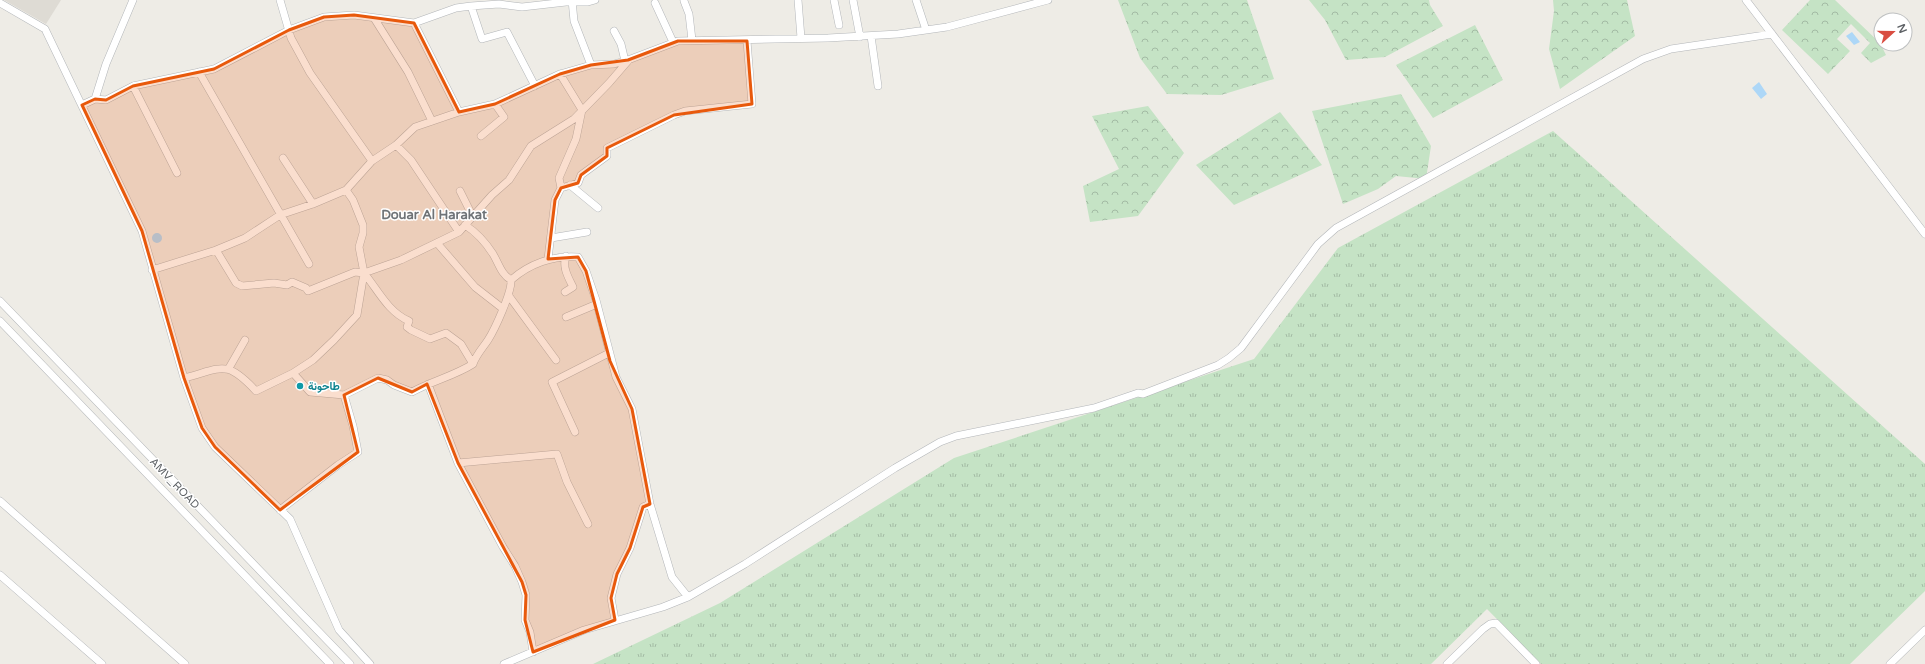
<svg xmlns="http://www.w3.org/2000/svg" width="1925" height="664" font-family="'Varela Round',Vazirmatn,sans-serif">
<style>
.education{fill:#dedbd4}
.grass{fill:url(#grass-tufts)}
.forest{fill:url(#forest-crowns)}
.water{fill:#add7f7}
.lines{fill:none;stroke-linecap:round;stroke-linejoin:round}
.street-casing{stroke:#b3b6b9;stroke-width:8}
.street{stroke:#fff;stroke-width:7}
.marked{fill:#e8590c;fill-opacity:0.2;stroke:#e8590c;stroke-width:3;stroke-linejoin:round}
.culture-dot{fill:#0f9aa8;stroke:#fff;stroke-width:1.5}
.labels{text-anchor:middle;stroke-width:3;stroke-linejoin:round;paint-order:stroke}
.culture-label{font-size:11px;font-weight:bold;fill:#0d838f;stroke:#fff;text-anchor:start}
.street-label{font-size:11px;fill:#5d6165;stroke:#fff}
.quarter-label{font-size:13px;font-weight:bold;fill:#6f7377;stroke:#fff}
</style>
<defs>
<pattern id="grass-tufts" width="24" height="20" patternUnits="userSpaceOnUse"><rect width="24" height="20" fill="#c5e3c5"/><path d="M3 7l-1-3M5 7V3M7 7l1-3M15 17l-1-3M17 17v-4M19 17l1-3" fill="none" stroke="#a3bba4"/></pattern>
<pattern id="forest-crowns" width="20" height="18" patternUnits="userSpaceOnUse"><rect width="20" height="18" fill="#c5e3c5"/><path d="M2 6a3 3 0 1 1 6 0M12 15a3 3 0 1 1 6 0" fill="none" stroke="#a3bba4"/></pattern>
</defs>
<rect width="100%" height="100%" fill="#eeece6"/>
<path class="education" d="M4,0h57l-15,24z"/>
<path class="grass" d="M1553,131l372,333v127l-75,73h-309l-54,-55 -56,55h-838l127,-61 234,-145 300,-99 84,-111z"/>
<path class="forest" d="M1118,0h129l27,79 -53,16 -54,-1 -27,-36z
M1309,0h120l1,5 13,21 -58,31 -39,3 -21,-40z
M1553,0h74l8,36 -75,53 -11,-40 5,-38z
M1810,0h25l45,43 6,12 -15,8 -10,-10 9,-10 -19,-19 -14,15 13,12 -22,23 -46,-44z
M1475,25l28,55 -70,38 -37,-53z
M1401,94l30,52 -5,33 -30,-3 -18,13 -35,15 -31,-93z
M1148,106l36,47 -46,63 -48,6 -7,-36 36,-17 -27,-53z
M1280,112l42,53 -88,40 -38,-40z"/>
<path class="water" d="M1852,32l8,10 -6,3 -8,-9z
M1759,82l8,12 -6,5 -9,-11z
M152 238a5 5 0 1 1 10 0a5 5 0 1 1-10 0Z"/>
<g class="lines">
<defs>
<path id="street" d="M280,0l11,38 19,35 62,88 24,-16 19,-18 44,-15 36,-8 65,-30 31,-9 23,-1 14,-4 50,-19 150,-3 70,-4 49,-7 101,-27
M572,0l2,21 17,44
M798,0l3,38
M834,0l5,25
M853,0l7,37
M916,0l10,30
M1746,0l179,234
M684,1l5,13 3,26
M0,3l45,26 97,202 42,147 18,50 13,19 75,72 49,111 31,34
M655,3l18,39
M471,6l11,33 25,-7 28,54
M374,18l34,54 24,49
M614,31l7,13 4,17
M871,36l7,50
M199,72l110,192
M133,86l44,87
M95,99l11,1 27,-14 81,-17 75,-39 35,-13 30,-2 60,8
M82,105l13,-6 11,-35 27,-64
M459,112l-45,-89 42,-15 15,-2 28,-2 23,3 44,-5h22l7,-2
M481,136l23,-19 -9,-13
M396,145l15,15 48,72
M283,158l30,46
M570,185l28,23
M561,188l17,-5 3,-8 26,-19v-8l67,-33 11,-4 67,-7 -5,-63
M460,191l13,26
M465,225c11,7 21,18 28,29 6,10 8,20 18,26
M551,238l36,-6
M437,243l38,44 27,21
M216,250l20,33 6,3 32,-3 13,2 5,-3 14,6 2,3 47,-19 9,1 37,-13 58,-28 33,-37 17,-15 22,-34 43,-27 35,-36 19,-22
M548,259l7,-59 6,-12 -2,-10 17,-39 6,-29 -22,-36
M152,270l64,-20 29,-12 35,-23 33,-11 33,-14 26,-29
M364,273c14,17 24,39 45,48l-2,6 4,3 19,9 16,-6 15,11 12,20
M565,292l8,-5c-5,-10 -11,-20 -7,-31
M509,296l47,64
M0,301l350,363
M566,317l31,-13
M0,321l330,343
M229,368l16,-28
M293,373l17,19 34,3
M184,378c39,-10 42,-19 72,13l37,-18 20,-13 21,-20 23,-25 7,-42 -5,-26 4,-14v-8l-10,-25 -7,-10
M428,384l30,79 45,84 12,19 7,16 4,13 -1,25 5,12 3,20
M575,432l-23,-50 57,-29
M458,463l99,-9 10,28 21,42
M0,501l185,163
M280,510l58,-45 20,-13 -5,-26 -9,-31 34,-17 9,2 7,5 18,7c20,-11 42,-16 61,-28 3,-9 9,-15 15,-24 7,-11 24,-48 23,-60 18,-16 42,-25 67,-23l8,14 10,29 20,77 16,32 18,95 22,73 16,20
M0,575l102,89
M615,620l-4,-22 6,-24 13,-26 13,-41 7,-3
M504,664l80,-34 79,-23 25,-10 57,-33 150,-96 45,-26 16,-6 138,-28 44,-15 5,1 75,-29 11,-7 12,-10 77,-104 18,-16 307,-169 28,-10 101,-15
M1447,664l36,-35 7,-5 6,-1 40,41
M1890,664l35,-34"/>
</defs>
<use href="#street" class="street-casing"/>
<use href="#street" class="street"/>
</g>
<path class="marked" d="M354,15l60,8 45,89 36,-8 65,-30 31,-9 37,-5 50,-19h69l5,63 -78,11 -67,33v8l-26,19 -3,8 -17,5 -6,12 -7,59 30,-2 8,14 24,90 22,48 18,95 -7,3 -13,41 -13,26 -6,24 4,22 -82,32 -8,-32 1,-25 -4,-13 -64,-119 -31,-79 -15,8 -34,-14 -34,17 14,57 -78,58 -65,-63 -13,-19 -18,-50 -42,-147 -60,-126 13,-6 11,1 27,-14 81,-17 75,-39 35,-13z"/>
<circle class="culture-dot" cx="300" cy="386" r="4"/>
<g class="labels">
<g class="culture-label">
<text x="308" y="390">طاحونة</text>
</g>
<g class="street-label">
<text transform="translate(175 483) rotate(46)" y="4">AMV_ROAD</text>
</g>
<g class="quarter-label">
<text x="434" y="219">Douar Al Harakat</text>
</g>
</g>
<g transform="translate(1893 32) rotate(69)"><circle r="19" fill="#ffffff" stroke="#bec0c1"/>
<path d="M0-3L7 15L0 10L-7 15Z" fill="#d94d41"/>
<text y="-6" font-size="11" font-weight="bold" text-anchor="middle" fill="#5d6165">N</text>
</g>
</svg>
